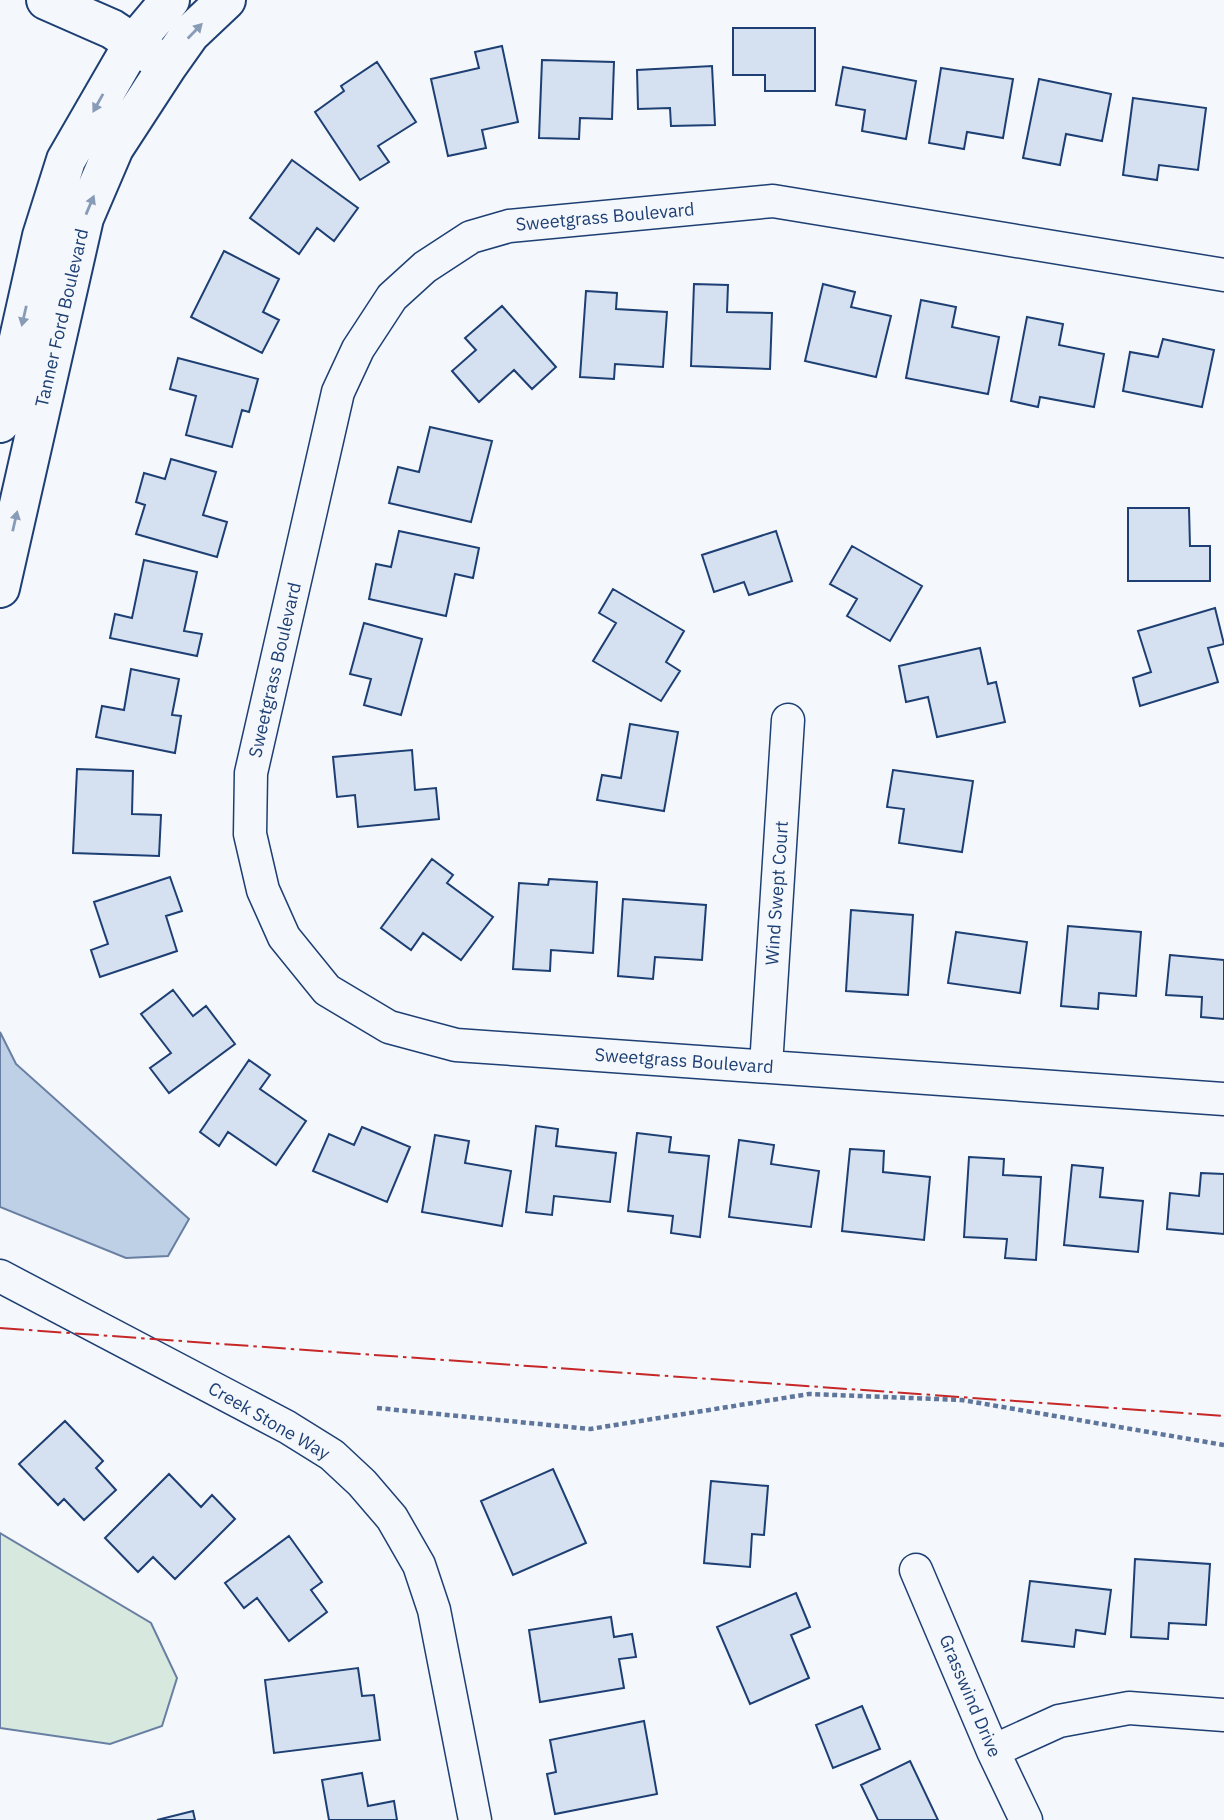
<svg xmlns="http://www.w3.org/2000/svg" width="1224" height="1820" font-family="'IBM Plex Sans',sans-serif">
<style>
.green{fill:#d7e8df;stroke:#687fa3;stroke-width:2}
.water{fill:#bed0e5;stroke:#687fa3;stroke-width:2}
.building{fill:#d5e0f0;stroke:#1d3f73;stroke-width:2}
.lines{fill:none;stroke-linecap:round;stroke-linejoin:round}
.minor-casing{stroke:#1d3f73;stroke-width:35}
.tertiary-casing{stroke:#1d3f73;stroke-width:42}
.path{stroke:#5e769c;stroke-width:4.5;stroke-dasharray:5 3.5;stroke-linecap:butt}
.minor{stroke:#f4f7fb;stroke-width:32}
.tertiary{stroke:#f4f7fb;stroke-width:38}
.power{stroke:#c62828;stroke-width:2;stroke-dasharray:24 5 3.5 5;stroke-linecap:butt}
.oneway{fill:#889bb7}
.labels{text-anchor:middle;stroke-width:5;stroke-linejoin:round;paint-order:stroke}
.street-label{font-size:18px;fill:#1d3f73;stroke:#f4f7fb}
</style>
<rect width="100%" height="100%" fill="#f4f7fb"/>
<path class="green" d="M0,1533l151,90 26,55 -15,48 -52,18 -110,-16z"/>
<path class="water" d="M0,1032l16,32 173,155 -21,37 -42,2 -126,-51z"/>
<path class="building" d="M733,28h82v63h-50v-16h-32z
M502,46l16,76 -36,8 4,18 -38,8 -17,-77 48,-11 -4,-16z
M542,60l72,2 -2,57 -32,-1 -1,21 -40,-1z
M377,62l39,60 -38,24 11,16 -29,18 -45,-68 29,-21 -3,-5z
M712,66l3,59 -44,1 -1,-18 -32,1 -1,-39z
M843,67l73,14 -10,58 -44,-8 3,-21 -29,-5z
M941,68l72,11 -10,59 -36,-6 -3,17 -35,-6z
M1039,79l72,15 -9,47 -36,-7 -6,31 -37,-7z
M1133,98l73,10 -8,62 -39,-5 -2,15 -34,-5z
M292,160l66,48 -24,33 -17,-13 -18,26 -49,-36z
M224,251l55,28 -16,33 16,8 -17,33 -71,-36z
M694,284l34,1 -1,27 45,1 -2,56 -79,-3z
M823,284l32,8 -4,15 40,9 -15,61 -71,-16z
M586,291l31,2 -1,16 51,3 -4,55 -48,-3 -1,15 -34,-2z
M921,300l35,7 -4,20 47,10 -11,57 -82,-16z
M502,306l54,61 -24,22 -18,-19 -35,32 -27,-31 24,-21 -11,-12z
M1027,317l36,7 -4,21 45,9 -10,53 -54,-10 -2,10 -27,-6z
M1163,339l51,11 -12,57 -79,-16 7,-39 28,5z
M178,358l80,21 -9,33 -7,-2 -10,37 -46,-12 10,-39 -26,-7z
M430,427l62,14 -21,81 -82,-19 9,-36 21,5z
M171,459l45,13 -13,43 24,7 -10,35 -81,-23 9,-29 -9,-3 8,-29 21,6z
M1128,508h61l1,38h20v35h-82z
M399,531l80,17 -6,30 -18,-4 -9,42 -77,-17 7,-35 15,3z
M776,531l16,50 -43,14 -5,-13 -30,10 -12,-37z
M852,546l70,40 -32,55 -43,-25 10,-17 -27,-15z
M144,560l53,12 -13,59 18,3 -5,22 -87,-18 5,-24 17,4z
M613,589l71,42 -18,31 14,9 -19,30 -68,-40 23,-38 -17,-10z
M1215,608l9,36 -16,4 10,34 -78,24 -7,-28 18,-6 -13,-41z
M364,623l58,16 -21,76 -37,-10 7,-26 -21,-5z
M980,648l8,36 8,-2 9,40 -68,15 -9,-40 -22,5 -7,-36z
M131,669l48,10 -7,36 9,1 -6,37 -79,-16 6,-31 22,4z
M630,724l48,8 -14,79 -67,-11 5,-25 19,3z
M412,750l3,40 21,-2 3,31 -81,8 -3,-32 -18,2 -4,-40z
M77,769l56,2 -1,43 29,1 -2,41 -86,-3z
M893,770l80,11 -11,71 -63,-9 5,-34 -17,-2z
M432,859l21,16 -6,8 46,34 -32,43 -38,-27 -12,17 -30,-22z
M170,877l12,34 -16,5 11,35 -77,26 -9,-27 17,-6 -14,-42z
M549,879l48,3 -4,71 -42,-3 -1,21 -37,-2 6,-86 29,2z
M623,899l83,6 -4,55 -47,-3 -2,22 -35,-3z
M851,910l62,5 -5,80 -62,-4z
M1068,926l73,6 -5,64 -37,-3 -1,16 -37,-3z
M956,932l71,10 -7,51 -72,-10z
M1170,955l54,5v59l-23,-2 1,-20 -36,-2z
M173,990l20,26 13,-10 29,38 -66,49 -19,-25 21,-15 -30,-39z
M249,1060l21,15 -10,14 46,32 -30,44 -48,-33 -9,14 -19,-14z
M536,1126l22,3 -2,17 60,7 -6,49 -56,-6 -2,19 -26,-3z
M362,1127l48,20 -23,55 -74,-31 16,-37 25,11z
M637,1133l34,4 -2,15 40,4 -9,81 -29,-4 2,-17 -45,-5z
M435,1135l34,6 -4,22 46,8 -9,55 -80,-14z
M739,1140l35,5 -3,19 48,7 -8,56 -82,-10z
M850,1149l34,2 -1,21 47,5 -6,63 -82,-9z
M969,1157l35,2 -1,16 38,2 -5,83 -31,-2 2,-19 -43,-2z
M1072,1165l31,3 -3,29 43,4 -5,51 -74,-7z
M1201,1173l23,1v60l-57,-5 3,-36 29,3z
M65,1421l38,40 -7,7 20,22 -32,30 -20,-21 -6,6 -39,-41z
M553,1469l33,74 -73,32 -32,-74z
M169,1474l32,33 11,-12 23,24 -60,60 -22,-22 -15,15 -33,-34z
M711,1481l57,5 -4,49 -12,-1 -2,33 -46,-4z
M289,1536l33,46 -11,8 16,22 -38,29 -32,-43 -13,10 -19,-25z
M1135,1559l75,5 -4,61 -37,-2 -1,16 -37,-2z
M1030,1581l81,9 -6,44 -29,-4 -2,17 -52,-6z
M796,1593l14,34 -19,8 18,43 -59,26 -33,-77z
M611,1617l3,20 18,-3 4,23 -17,2 5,29 -84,14 -11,-72z
M358,1668l4,28 12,-1 6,45 -106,13 -9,-73z
M862,1706l18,43 -47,19 -17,-43z
M644,1721l13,73 -102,20 -8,-40 9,-2 -6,-32z
M910,1761l28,59h-60l-17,-35z
M362,1773l6,33 26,-5 3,19h-68l-7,-40z
M193,1811l2,9h-38z"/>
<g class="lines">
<defs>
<path id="minor" d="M1224,275l-451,-74 -264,25 -38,11 -46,30 -33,30 -34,52 -20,43 -87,381 -1,61 13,56 21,47 43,53 62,37 67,18 768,54
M766,1066l22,-346
M0,1276l287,151 45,28 30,28 30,35 27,47 15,45 41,210
M916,1570l77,181 33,69
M993,1751l66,-30 70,-13 95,7"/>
<path id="tertiary" d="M46,0l66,29 42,28
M0,423l42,-187 24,-76 67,-116 37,-44
M0,588l84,-370 30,-70 54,-83 22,-31 36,-34"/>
</defs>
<use href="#minor" class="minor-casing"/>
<use href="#tertiary" class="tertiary-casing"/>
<path class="path" d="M377,1408l213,21 219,-35 153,6 262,45"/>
<use href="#minor" class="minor"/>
<use href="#tertiary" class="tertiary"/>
<path class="power" d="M0,1328l1224,88"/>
</g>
<defs><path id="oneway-solid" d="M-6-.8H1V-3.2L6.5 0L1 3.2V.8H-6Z" transform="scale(1.75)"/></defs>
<g class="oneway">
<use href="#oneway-solid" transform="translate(195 31) rotate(-46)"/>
<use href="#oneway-solid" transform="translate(98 103) rotate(119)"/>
<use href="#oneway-solid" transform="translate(90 205) rotate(-67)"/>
<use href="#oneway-solid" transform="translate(24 316) rotate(103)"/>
<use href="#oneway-solid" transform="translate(15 521) rotate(-77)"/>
</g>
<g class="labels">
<g class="street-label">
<text transform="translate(605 217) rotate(-5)" y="6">Sweetgrass Boulevard</text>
<text transform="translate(62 318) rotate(-77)" y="6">Tanner Ford Boulevard</text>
<text transform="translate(275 670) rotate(-77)" y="6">Sweetgrass Boulevard</text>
<text transform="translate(777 893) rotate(-86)" y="6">Wind Swept Court</text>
<text transform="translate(684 1061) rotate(4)" y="6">Sweetgrass Boulevard</text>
<text transform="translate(269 1421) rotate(30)" y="6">Creek Stone Way</text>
<text transform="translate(970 1696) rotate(67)" y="6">Grasswind Drive</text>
</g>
</g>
</svg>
